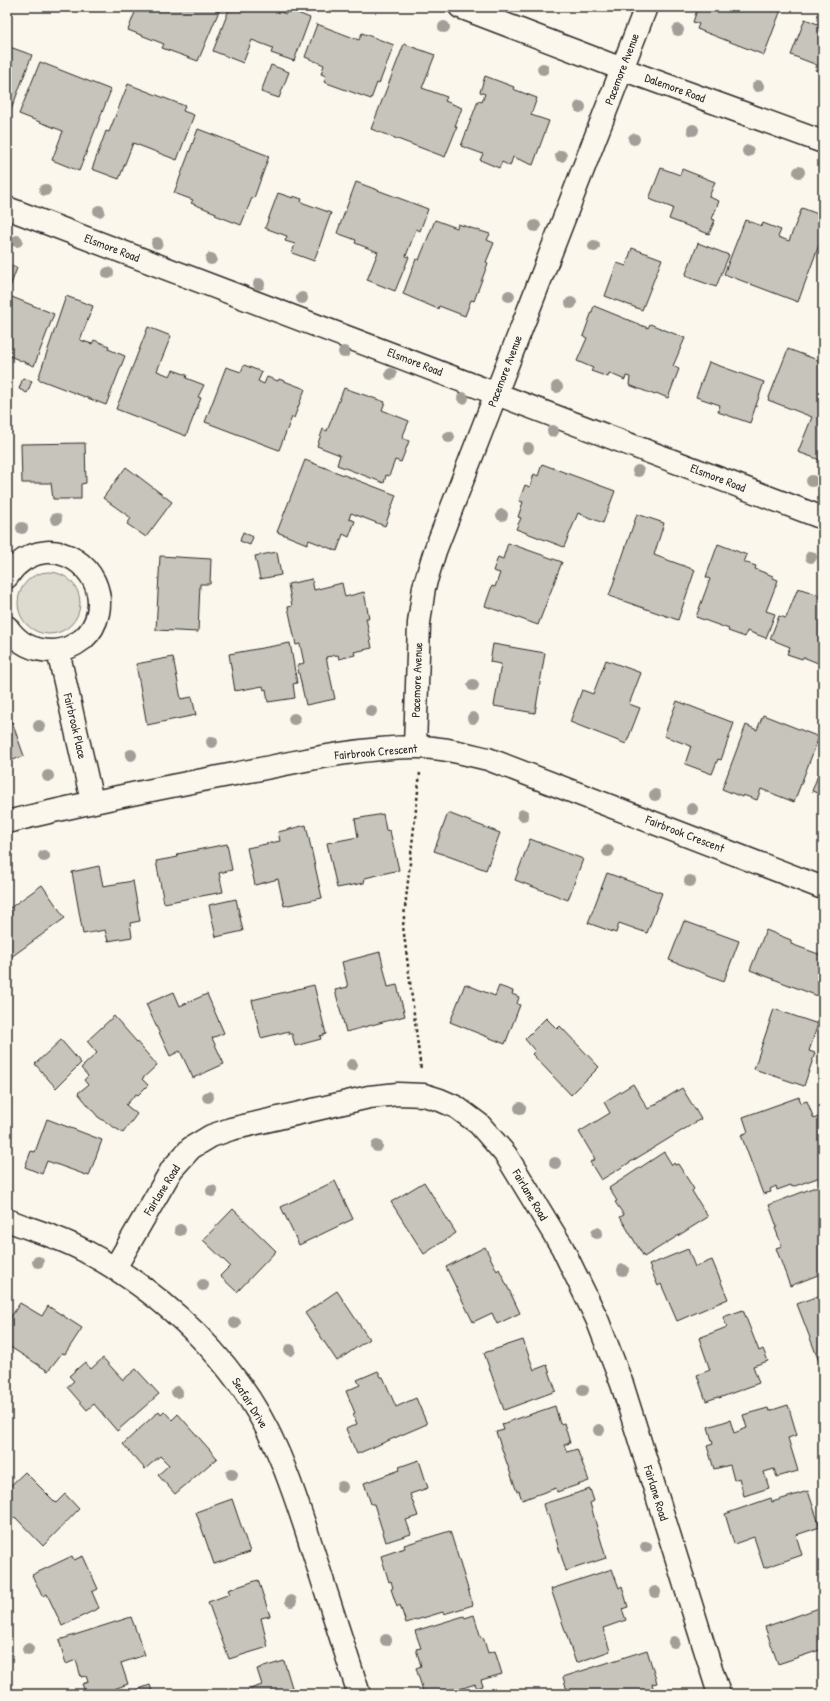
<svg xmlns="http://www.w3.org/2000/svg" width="830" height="1701" font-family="'Patrick Hand',sans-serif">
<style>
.green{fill:#dddad0;stroke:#84827e}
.building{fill:#c7c4bc;stroke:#2b2b2b}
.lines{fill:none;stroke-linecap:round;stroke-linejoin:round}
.minor-casing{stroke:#2b2b2b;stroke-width:25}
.path{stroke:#2b2b2b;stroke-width:2.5;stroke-dasharray:3 3;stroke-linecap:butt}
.minor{stroke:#fbf7ec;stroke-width:22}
.tree{fill:#a19f98}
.labels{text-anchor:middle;stroke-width:3;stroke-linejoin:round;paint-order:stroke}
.street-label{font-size:12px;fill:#2b2b2b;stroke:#fbf7ec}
</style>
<rect width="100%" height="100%" fill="#fbf7ec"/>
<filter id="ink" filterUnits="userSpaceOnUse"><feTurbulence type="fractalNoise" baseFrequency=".025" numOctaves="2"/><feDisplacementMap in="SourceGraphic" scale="8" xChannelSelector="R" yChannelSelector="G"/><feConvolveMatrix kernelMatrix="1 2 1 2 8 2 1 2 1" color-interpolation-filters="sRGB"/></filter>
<g filter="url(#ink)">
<path class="green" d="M18 603a31 31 0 1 1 62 0a31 31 0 1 1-62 0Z"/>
<path class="building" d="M109,7h12l-1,4z
M137,7h72l10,4 -21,50 -36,-13 2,-4 -36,-14z
M230,7h44l-1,2 13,5 2,-5 22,9 -16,43 -23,-8 2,-5 -21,-8 -9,23 -30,-12z
M698,7h84l-18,48 -67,-26 2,-5 -6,-2z
M805,19l18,7v47l-8,-3 2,-5 -26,-10z
M317,24l42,16 3,-7 32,12 -15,39 -2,-1 -6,16 -47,-17 2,-6 -5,-2 3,-9 -19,-8z
M404,44l31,11 -13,33 25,9 -2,4 17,7 -7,18 2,1 -12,30 -74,-28z
M7,46l25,9 -21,55 -4,-1z
M40,62l71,28 -32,81 -27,-11 11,-29 -44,-17z
M271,65l18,7 -10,26 -18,-6z
M485,76l29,11 -1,2 24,9 -6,17 18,6 -16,44 -20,-8 -3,9 -8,-4 -3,6 -19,-8 3,-6 -22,-8 17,-45 4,1 3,-8 -5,-2z
M128,84l57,22 -2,5 11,4 -17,45 -44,-17 -14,36 -27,-10 14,-38 3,1z
M198,129l71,27 -15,42h-2l-11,27 -26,-10 1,-2 -25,-10 2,-3 -19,-7z
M661,168l19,7 2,-6 33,13 -6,15 10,4 -7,18 3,1 -6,14 -40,-15 4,-11 -24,-9z
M356,182l72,27 -8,22 -4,-2 -10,27 3,1 -14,34 -28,-11 11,-28 -23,-9 1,-3 -19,-7z
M278,193l15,5v-2l9,3 -1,3 30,11 -17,48 -22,-8 3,-9 -10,-3 2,-5 -22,-8z
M802,208l21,8v18l-25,68 -74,-28 21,-54 17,6 1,-3 18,7 -3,7 11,4z
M435,220l22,8 1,-4 32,10 -3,6 7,3 -8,19 2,1 -14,38 -3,-1 -6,16 -26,-10 -1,3 -35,-15 13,-35 3,1z
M698,243l31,12 -13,32 -31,-11z
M632,248l30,11 -20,51 -37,-14 12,-33 9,3z
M7,264l10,4 -10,27z
M7,295l47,19 -20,52 -27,-11z
M66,296l27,10 -13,34 12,4 2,-4 15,6 -1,3 17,7 -19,49 -68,-26z
M594,306l54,22 2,-4 35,14 -12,28 6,3 -11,29 -12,-5 -1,2 -26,-10 1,-8 -4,-1 -1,4 -16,-7 -1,4 -17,-6 2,-3 -16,-7 10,-23 -4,-2z
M148,327l23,9 -14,35 13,5 3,-6 14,5 -1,3 18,7 -6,12 3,1 -15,38 -70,-27z
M788,349l35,13v99l-25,-9 14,-35 -44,-17z
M709,362l55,20 -14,41 -32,-11 2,-7 -24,-8z
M244,365l18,7 -4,9 6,3 3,-7 11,4 1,-2 26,10 -11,29 -2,-1 -13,33 -74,-28 21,-55 15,5z
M23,378l9,3 -5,12 -8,-4z
M344,388l41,14 -3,8 27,11 -7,17 7,3 -8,21 -6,-2 -6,16 -3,-1 -2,8 -47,-18 3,-10 -23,-9 6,-17 4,2z
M85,443l1,40 -5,1v15h-28l-2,-16h-29l-1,-39z
M305,460l91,35 -11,31 -34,-13 -2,6 6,2 -6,16 -6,-3 -6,17 -28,-11 -2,4 -30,-12z
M542,464l73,27 -12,32 -25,-10 -14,34 -48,-18 5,-11 -3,-1 5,-15 -4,-1 6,-16 5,2 4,-13 4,2z
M126,467l46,35 -26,35 -19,-13 4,-6 -28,-20z
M637,514l27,9 -10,32 41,15 -17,50 -69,-24z
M243,532l10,5 -3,8 -10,-4z
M508,543l54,19 -24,63 -53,-19 7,-20 3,1 5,-14 -7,-2 5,-14 5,2z
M718,544l29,11 -3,7 12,4 -1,3 18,7v2l5,2 -12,31 9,3 -9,24 -19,-7 -2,6 -17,-6 1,-2 -33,-12 14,-38 -4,-2z
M277,552l4,23 -21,4 -5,-23z
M160,556l51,3 -1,25h-10l-2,48 -42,-2z
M312,579l2,11 28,-7 3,14 19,-5 5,26h-3l6,30 -18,4 1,3 -16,4 -1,-4 -12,2 9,42 -29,6 -9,-40 7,-2 -4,-19 -4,1 -8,-38 4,-1 -4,-22z
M798,588l24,8 1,-2v71l-20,-8 -1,2 -15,-5 3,-7 -20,-8 9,-23 7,2z
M290,643l7,40 -4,1 2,14 -27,4 -2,-13 -2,1 -1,-4 -28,5 -6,-37z
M493,644l52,9 -10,60 -41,-7 7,-42 -11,-2z
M173,657l8,42 11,-2 4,18 -49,10 -11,-61z
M606,660l35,13 -12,31 11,4 -14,36 -56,-22 12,-32 11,4z
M677,701l57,22 -13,37 -3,-1 -6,15 -27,-10 6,-18 -27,-10z
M7,708l17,48 -17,6z
M763,715l56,22 -25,65 -33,-13 -4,11 -14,-5 -1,2 -20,-8 24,-64 11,5z
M823,762v33l-11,-4z
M448,813l52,20 -14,37 -52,-19z
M383,814l3,16 4,1 9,39 -34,8 -1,5 -27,5 -10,-45 31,-6 -3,-18z
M306,825l16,73 -38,8 -6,-27 -23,6 -8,-37 33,-7 -2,-9z
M530,839l53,20 -15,41 -53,-20z
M227,844l5,26 -13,3 4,19 -59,11 -8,-42 22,-4 -1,-3z
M99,866l4,20 30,-5 7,40 -10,2 2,14 -24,4 -3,-11 -22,4 -11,-62z
M607,873l55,20 -15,40 -28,-10 -3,10 -28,-10z
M42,885l23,33 -58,42v-50z
M236,899l7,32 -27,6 -7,-32z
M684,921l55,20 -15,40 -55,-21z
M766,930l25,10v4l30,11 1,-2h1v45l-73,-28z
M380,952l8,35 9,-2 8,31 -59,16 -11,-42 13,-3 -6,-25z
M465,984l30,12 4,-10 14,5 -1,3 7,3 -2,7 3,1 -15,39 -55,-22z
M314,985l12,49 -6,2 1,3 -26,7 -3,-12h-4l1,-3 -28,7 -9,-38z
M174,992l6,14 27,-12 17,39 -12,5 12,26 -31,14 -13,-27 -10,5 -24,-52z
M774,1009l44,15 -9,27 6,2 -11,33 -50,-17z
M114,1016l43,49 -15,14 6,6 -10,10 -2,-1 -10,11 11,9 -14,19 -25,-16 -20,-24 10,-8 -4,-5 4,-4 -7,-8 16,-15 -10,-12z
M546,1018l11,11 3,-3 39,41 -28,28 -39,-41 3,-3 -10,-12z
M61,1040l20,23 -25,25 -21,-24z
M633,1084l15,25 34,-21 19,31 -100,61 -11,-18 5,-3 -16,-27 31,-19 -6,-11z
M799,1097l2,6 6,-2 7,18 4,-2 5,12v47l-31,11 -1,-2 -14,5 -1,-4 -6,3 1,3 -8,2 -22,-59 7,-3 -5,-15z
M47,1119l55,21 -13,36 -42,-15 -5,13 -17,-7 6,-16 4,1z
M664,1152l8,13 2,-2 1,2 3,-1 16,25 -2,2 16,26 -64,40 -24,-40 4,-2 -9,-13 2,-1 -8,-13z
M335,1181l18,38 -54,26 -18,-38z
M424,1182l32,51 -32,21 -33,-52z
M823,1184v89l-33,13 -14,-38 6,-2 -7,-18 2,-1 -8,-22z
M233,1209l43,42 -39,41 -17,-16 10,-10 -27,-26z
M485,1247l12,24 2,-2 21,44 -23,11 -5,-11 -19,9 -27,-55z
M688,1249l7,18 17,-7 16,39 -51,22 -16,-37 -3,2 -9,-21z
M337,1291l32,48 -32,22 -32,-48z
M823,1294v78l-26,-68z
M20,1303l22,13 6,-10 34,22 -17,26 -3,-1 -14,18 -41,-26v-22z
M743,1310l16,41 4,-2 5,12 -15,5 6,17 -40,15 -1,-1 -12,4 -9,-26 13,-5 -11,-32 28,-11 -4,-10z
M523,1340l11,30 13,-5 9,26 -52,19 -20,-57z
M103,1358l20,22 13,-11 23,25 -42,37 -23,-27 -7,6 -20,-23 7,-6 -5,-5 16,-14 6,7z
M378,1371l3,6h2l13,30 20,-9 11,26 -70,30 -11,-25 11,-5 -4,-10 2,-1 -9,-22 14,-6 -3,-5z
M788,1405l9,30 -9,3 10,33 -21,6 -3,-8 -10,3 5,16 -25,8 -5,-18 -5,2 -4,-15 -16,4 -7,-23 6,-2 -5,-17 22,-7 4,13 13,-5 -4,-13 25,-7 1,3z
M555,1406l5,18 4,-1 6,20 -6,2 3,7 10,-3 12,32 -32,11 -1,-4 -34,12 -3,-9 -2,1 -21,-60 8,-2 -2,-6z
M159,1411l2,3 3,-3 8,9 6,-6 39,44 -42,36 -17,-19 11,-10 -9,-9 -15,13 -22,-25z
M419,1460l9,28 -18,6 8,22 -12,4 5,14 -25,8 -12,-38h-3l-7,-21 36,-13 -1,-3z
M25,1472l31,31 9,-9 14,15 -36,37 -28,-29 -7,7 -1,-1v-34z
M590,1489l4,12 -4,2 16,55 -40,13 -18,-57 -2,1 -3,-11z
M808,1491l12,36 -24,8 6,20 -38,13 -10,-31 -20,7 -9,-30 46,-16 1,4z
M232,1499l18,53 -36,12 -18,-52z
M450,1531l23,74 -29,9 -1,-2 -37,11 -6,-18 -3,2 -6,-18 2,-1 -2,-7 -2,1 -8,-26 24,-8 -1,-3z
M72,1556l2,4 9,-4 15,33 -6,3 7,16 -37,18 -15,-32 -5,2 -10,-21z
M612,1569l7,19 3,-2 6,21 -6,2 4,11 -23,8 7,23 -34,12 -25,-74z
M258,1580l12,36 -9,2 7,29 -39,12 -21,-57 22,-8 -2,-4z
M822,1607l1,4v38l-45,15 -13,-37z
M474,1615l7,23 2,-1 5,16 7,-2 7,23 -21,6 2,6 -6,2 -2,-4 -21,7 1,3h-31l-8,-26 5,-2 -5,-17 5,-1 -6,-17 49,-15 1,2z
M131,1617l14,38 -24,8 7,21 -28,10h-14l-4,-10 6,-2 -2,-6 -5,1 -5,-17 -10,4 -7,-24z
M647,1650l10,33 -5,1 3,10h-87l-5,-17z
M284,1661l10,33h-45l-2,-4 15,-5 -5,-16z
M150,1685l3,9h-28z"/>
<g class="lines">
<defs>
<path id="minor" d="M460,7l162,62 201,73
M7,208l816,310
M7,577c3,-4 6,-9 10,-12 36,-33 90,2 81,48 -2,10 -7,19 -15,26 -9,7 -19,12 -30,12 -21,0 -35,-8 -46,-24
M58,651l34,150
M415,747l4,-124 5,-36 11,-36 211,-544
M7,822c74,-18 147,-33 222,-47 60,-11 123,-27 185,-28 23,-1 52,7 74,12l335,129
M7,1220c25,10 52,17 76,30 81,43 156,113 193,198 15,33 26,69 37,103 15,48 31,95 46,143
M115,1268l57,-99 19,-21 20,-12 20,-7 138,-32 29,-3 26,1 16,5 16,7 23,17 27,31 56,92 35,72 25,65 97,310"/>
</defs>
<use href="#minor" class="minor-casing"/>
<path class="path" d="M420,773l-17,153 18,144"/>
<use href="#minor" class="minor"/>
</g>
<g class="tree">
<circle cx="444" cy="27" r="6"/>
<circle cx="678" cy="30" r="6"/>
<circle cx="543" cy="69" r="6"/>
<circle cx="758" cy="86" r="6"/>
<circle cx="580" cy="107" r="6"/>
<circle cx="693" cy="130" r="6"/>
<circle cx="634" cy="139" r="6"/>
<circle cx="748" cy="151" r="6"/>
<circle cx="561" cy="156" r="6"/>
<circle cx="799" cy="172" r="6"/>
<circle cx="45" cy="190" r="6"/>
<circle cx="99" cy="211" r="6"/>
<circle cx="535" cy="226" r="6"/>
<circle cx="17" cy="241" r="6"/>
<circle cx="157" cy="243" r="6"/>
<circle cx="594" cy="246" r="6"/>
<circle cx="211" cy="259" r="6"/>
<circle cx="108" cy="273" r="6"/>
<circle cx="259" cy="284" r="6"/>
<circle cx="509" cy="296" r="6"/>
<circle cx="302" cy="298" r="6"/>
<circle cx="571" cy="303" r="6"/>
<circle cx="344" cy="352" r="6"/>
<circle cx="391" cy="374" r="6"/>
<circle cx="557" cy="387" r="6"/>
<circle cx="463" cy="398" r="6"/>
<circle cx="553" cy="431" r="6"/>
<circle cx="449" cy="437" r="6"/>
<circle cx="528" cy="448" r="6"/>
<circle cx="638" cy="471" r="6"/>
<circle cx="812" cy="481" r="6"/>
<circle cx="502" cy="515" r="6"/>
<circle cx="56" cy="519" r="6"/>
<circle cx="22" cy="528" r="6"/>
<circle cx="811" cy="557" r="6"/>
<circle cx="473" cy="685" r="6"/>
<circle cx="371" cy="711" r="6"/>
<circle cx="473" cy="718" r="6"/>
<circle cx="294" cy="719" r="6"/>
<circle cx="39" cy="726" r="6"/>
<circle cx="212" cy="742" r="6"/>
<circle cx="131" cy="755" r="6"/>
<circle cx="48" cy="776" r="6"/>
<circle cx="655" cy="795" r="6"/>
<circle cx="692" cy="809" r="6"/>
<circle cx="523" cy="815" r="6"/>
<circle cx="608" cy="851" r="6"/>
<circle cx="44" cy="856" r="6"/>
<circle cx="690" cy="881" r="6"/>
<circle cx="352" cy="1065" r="6"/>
<circle cx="208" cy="1097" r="6"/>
<circle cx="520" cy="1108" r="6"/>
<circle cx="377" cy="1146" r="6"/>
<circle cx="555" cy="1163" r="6"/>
<circle cx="212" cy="1191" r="6"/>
<circle cx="180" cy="1230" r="6"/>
<circle cx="597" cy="1233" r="6"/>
<circle cx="38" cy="1262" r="6"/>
<circle cx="623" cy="1270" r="6"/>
<circle cx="203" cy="1285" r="6"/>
<circle cx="235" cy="1323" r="6"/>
<circle cx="290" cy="1350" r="6"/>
<circle cx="583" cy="1390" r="6"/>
<circle cx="177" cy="1392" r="6"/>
<circle cx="599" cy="1430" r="6"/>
<circle cx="232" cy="1474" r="6"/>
<circle cx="342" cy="1487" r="6"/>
<circle cx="646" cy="1547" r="6"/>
<circle cx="655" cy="1592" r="6"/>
<circle cx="291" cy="1601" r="6"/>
<circle cx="386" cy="1640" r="6"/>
<circle cx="674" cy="1642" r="6"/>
<circle cx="28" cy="1649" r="6"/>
</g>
</g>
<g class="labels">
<g class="street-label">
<text transform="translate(622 69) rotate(-69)" y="4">Pacemore Avenue</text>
<text transform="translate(675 88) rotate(20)" y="4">Dalemore Road</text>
<text transform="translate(112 248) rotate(21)" y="4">Elsmore Road</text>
<text transform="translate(415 362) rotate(21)" y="4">Elsmore Road</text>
<text transform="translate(505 371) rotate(-69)" y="4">Pacemore Avenue</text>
<text transform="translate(718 478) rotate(21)" y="4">Elsmore Road</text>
<text transform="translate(417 680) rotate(-88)" y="4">Pacemore Avenue</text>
<text transform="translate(75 726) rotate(77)" y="4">Fairbrook Place</text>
<text transform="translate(376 752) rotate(-5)" y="4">Fairbrook Crescent</text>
<text transform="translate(685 834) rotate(21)" y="4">Fairbrook Crescent</text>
<text transform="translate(162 1190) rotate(-58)" y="4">Fairlane Road</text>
<text transform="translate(530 1195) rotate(59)" y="4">Fairlane Road</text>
<text transform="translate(250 1403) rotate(58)" y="4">Seafair Drive</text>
<text transform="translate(656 1493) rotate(73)" y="4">Fairlane Road</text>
</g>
</g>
<rect width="830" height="1701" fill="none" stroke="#fbf7ec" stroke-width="24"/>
<rect x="12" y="12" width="806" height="1677" fill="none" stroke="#2b2b2b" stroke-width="1.5" filter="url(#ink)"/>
</svg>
